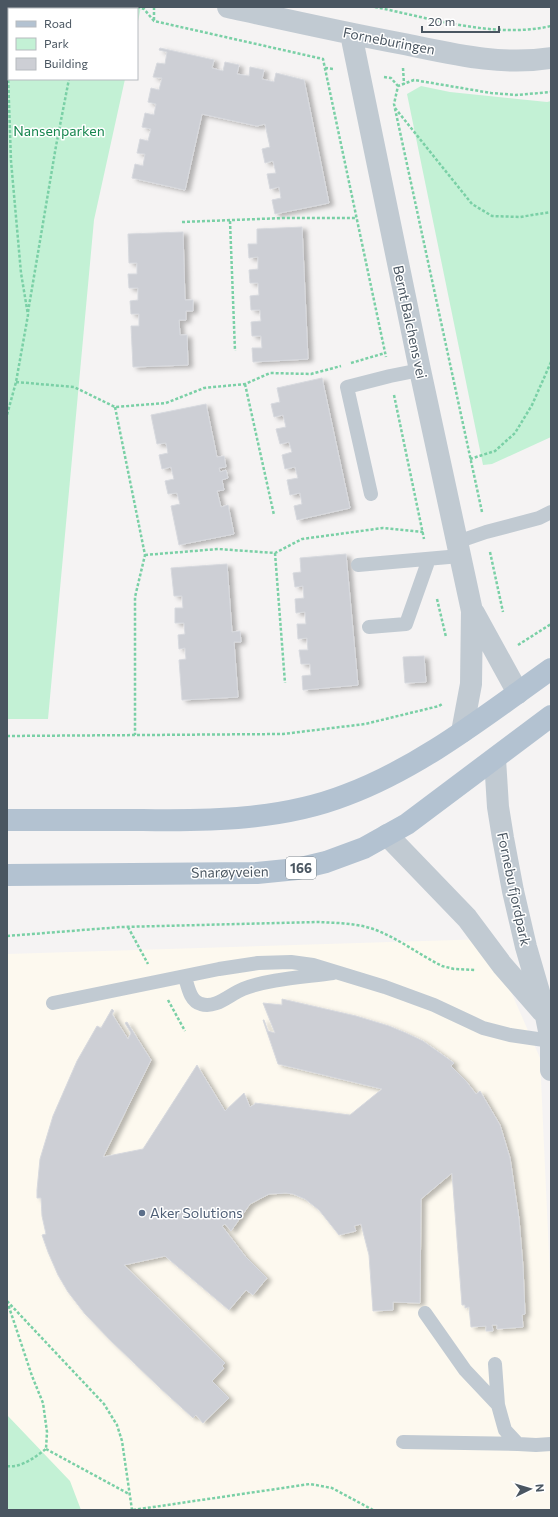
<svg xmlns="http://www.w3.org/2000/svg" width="558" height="1517" font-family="Commissioner,sans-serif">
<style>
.commercial{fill:#fdf9ef}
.green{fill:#c3f1d5}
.building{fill:#cdcfd5;stroke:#d7d9de;filter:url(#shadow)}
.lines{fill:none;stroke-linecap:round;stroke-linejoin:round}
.path{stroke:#7ad0a6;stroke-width:2.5;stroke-dasharray:3 2;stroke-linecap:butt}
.service{stroke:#c1cad2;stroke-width:14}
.minor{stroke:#c1cad2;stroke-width:22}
.tertiary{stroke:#c1cad2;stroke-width:22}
.primary{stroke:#b3c2d1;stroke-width:22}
.service-dot{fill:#5c6f8a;stroke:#fff;stroke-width:1.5}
.labels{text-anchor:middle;stroke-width:3;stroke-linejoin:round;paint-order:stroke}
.shield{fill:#fff;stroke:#808990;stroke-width:1}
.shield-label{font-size:13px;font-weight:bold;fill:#4a5661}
.street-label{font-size:14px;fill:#4a5661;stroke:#fff}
.park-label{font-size:14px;fill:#17864f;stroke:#fff}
.service-label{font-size:14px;fill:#4e5e75;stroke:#fff;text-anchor:start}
</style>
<defs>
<filter id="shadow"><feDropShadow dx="4.5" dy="2.5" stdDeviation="2" flood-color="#0004"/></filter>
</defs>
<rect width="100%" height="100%" fill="#f5f3f3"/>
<path class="commercial" d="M488,939l52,119 11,240v212h-544v-556z"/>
<path class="green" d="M7,7h134l-4,19v-17h-128v70h116l-31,141 -46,499h-41z
M421,86l29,6 97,10 4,-1v336l-59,27 -9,1 -76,-371z
M7,1415l63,66 11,29h-74z"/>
<path class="building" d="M160,48l54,12 -2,8 11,3 2,-9 14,3 -2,9 12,2 1,-9 14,3 -2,9 12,3 2,-9 28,7 25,123 -54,11 -3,-14 9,-2 -2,-11 -9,2 -3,-15 9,-1 -3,-12 -8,2 -3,-14 8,-2 -5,-23 -8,2 -55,-12 -17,76 -53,-12 3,-14 8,2 2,-12 -8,-1 3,-14 8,2 3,-12 -9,-2 3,-14 9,2 2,-11 -8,-2 3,-14 8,2 3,-12 -9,-1 4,-14 8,1 2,-12 -8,-2z
M302,227l6,132 -55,3 -1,-14h10l-1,-12h-9l-1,-14 10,-1 -1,-11h-9l-1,-14 9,-1 -1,-12h-8l-1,-13 9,-1v-12l-9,1 -1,-14h9v-15z
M183,232l2,68h8v11h-7v9h-7l1,15h7l1,30 -55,2 -2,-41h8v-12h-8l-1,-13 8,-1v-12h-9l-1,-14h9v-11h-8l-1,-29z
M322,378l28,130 -53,12 -3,-14 8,-2 -2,-11 -10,2 -3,-15 11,-2 -3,-11 -10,2 -3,-14 10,-3 -3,-10 -9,2 -4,-15 10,-2 -3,-12 -9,2 -3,-13 9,-2 -3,-14z
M206,404l11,53 7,-1 2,11 -7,1 1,4 6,-2 2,8 -6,2 2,10 -7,1 4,16 7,-2 6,29 -55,11 -8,-39 9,-2 -3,-11 -9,1 -3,-13 9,-2 -3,-12 -9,2 -3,-14 9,-2 -2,-10 -9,1 -6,-29z
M346,554l12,131 -55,5 -1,-14 9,-1 -1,-11h-9l-2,-14h9l-1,-12 -9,1 -1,-15h9l-1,-12 -9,1 -1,-14 9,-1 -1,-12 -8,1 -2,-14 8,-1 -1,-14z
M227,564l5,68 8,-1 1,11h-7l4,55 -56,3 -3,-40 7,-1 -1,-11 -6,1 -1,-14 7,-1 -1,-11h-9v-15h8l-1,-12h-8l-3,-28z
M424,656l2,26 -21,1 -2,-26z
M282,999l74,17 33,10 17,7 17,8 17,12 14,10 -3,3 15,15 10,13 4,-3 20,34 10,33 9,61 4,48 2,47 -3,1 1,12 -26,2v-4h-5l1,6h-7v-5l-15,1 -2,-20 -4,1v-3h-3l-10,-132 -31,26 -1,104 -27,-1v8l-20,1 -4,-56 -8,-31 -7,2 2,5 -17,4 -20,-25 -14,-11 -12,-5 -7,-1 -17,1 -19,10 -19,27 -6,-7 -3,2 23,30 22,22 -14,17 -7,-5 -17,20 -64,-54 -41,9 101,98 -3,3 2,2 -12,13 17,17 -26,25 -7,-8 -3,3 -33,-30 -49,-47 -26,-27 -17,-22 -10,-17 -10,-23 -6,-17 4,-1 -4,-18 -1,-18h-4v-8l3,-31 13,-43 24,-55 20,-35 4,2 11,-19 2,2 -2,3 16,25 3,-6 -6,-10 2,-1 24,38 -48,97 40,-8 54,-84 28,46 19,-18 6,14 5,-3v-1l95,12 32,-26 -104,-25 -15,-44h1l4,11 7,2 -12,-30 19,2z"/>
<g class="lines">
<path class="path" d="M137,7l7,2 10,12 169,38 63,298
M154,7v13
M375,7c55,11 120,32 176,19
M83,9v-2
M7,20l2,-13
M7,45l4,116 10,112 7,42 -12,67 -9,33
M325,68l9,1
M403,68l1,16
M384,77l7,1 7,8
M395,108l77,96 20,12 28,1 31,-5
M230,221l5,130
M182,222l102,-4h73
M28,312l28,-166 13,-67
M351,363l34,-10
M16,382l58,5 41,20 51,-4 38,-15 41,-4 25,-11 41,1 30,-8
M245,384l29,131
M394,395l30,144
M115,407l30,148 -10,42v138
M470,459l25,-8 20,-18 17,-28 19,-43
M482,512l-88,-408 4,-18 16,-6 77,13 25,2 35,-3
M490,552l13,60
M275,553l10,130
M145,555l73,-6 57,4 27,-14 81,-11 40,4
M437,599l9,38
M518,645l33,-21
M7,736l276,-2 82,-10 74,-18 3,-2
M128,927l20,37
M7,936l114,-9 197,-5c19,1 40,1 58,8 23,9 44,25 66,36l12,3 22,1
M168,1000l17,31
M7,1301l97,103 13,21 5,16 10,69
M46,1449l83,45
M7,1466c15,2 28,-9 39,-17l1,-17 -4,-29 -11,-27 -24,-72
M133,1510l177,-26 22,4 41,22"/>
<path class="service" d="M371,494l-24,-107 43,-11 30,-6
M457,542l29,-10 53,-14 12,-6
M358,565l102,-9
M369,627l37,-3 23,-65
M185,977c3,10 5,24 16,27 15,5 29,-10 42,-15 25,-10 63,-12 90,-16
M53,1003l166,-34 39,-6 33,-1 22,3 72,22 49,18 49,23 27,7 41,6
M425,1313l40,57 33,35
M495,1364l3,41 7,25 13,14
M403,1442l115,2 18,1 15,-1"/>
<path class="minor" d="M495,759l3,48 5,31 10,53 13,56 20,69 5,25v29
M387,835l80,83 35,47 40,46"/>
<path class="tertiary" d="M228,7c59,13 117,26 176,37 49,10 97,22 147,14
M351,34l69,336 52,241 -1,73 -9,48
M474,613l44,80"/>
<path class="primary" d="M7,820c45,0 91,0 136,0 67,1 139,0 203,-25 75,-28 140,-80 205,-126
M7,875l250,-2 40,-4 29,-7 38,-14 43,-24 144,-108"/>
</g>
<circle class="service-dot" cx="142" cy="1213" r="4"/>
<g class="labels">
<rect class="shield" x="286" y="857" width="30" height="22" rx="3"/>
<g class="shield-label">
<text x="301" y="873">166</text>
</g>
<g class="street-label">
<text transform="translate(389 41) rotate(11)" y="5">Forneburingen</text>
<text transform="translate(410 322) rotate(78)" y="5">Bernt Balchens vei</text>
<text transform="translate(230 872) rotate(-1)" y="5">Snarøyveien</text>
<text transform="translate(514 889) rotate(78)" y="5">Fornebu fjordpark</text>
</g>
<g class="park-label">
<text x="59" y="136">Nansenparken</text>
</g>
<g class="service-label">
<text x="150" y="1218">Aker Solutions</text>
</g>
</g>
<rect width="558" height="1517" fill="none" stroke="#4a5661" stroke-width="16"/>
<rect x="8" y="8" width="130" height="72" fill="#ffffff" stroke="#b7bbc0"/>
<rect x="16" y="21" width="20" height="6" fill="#b3c2d1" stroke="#b7bbc0"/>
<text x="44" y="28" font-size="12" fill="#4a5661">Road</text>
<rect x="16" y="38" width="20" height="12" fill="#c3f1d5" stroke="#b7bbc0"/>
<text x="44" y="48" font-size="12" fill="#4a5661">Park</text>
<rect x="16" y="58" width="20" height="12" fill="#cdcfd5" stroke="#b7bbc0"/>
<text x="44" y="68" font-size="12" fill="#4a5661">Building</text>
<g transform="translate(530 1489) rotate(85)" stroke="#ffffff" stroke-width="3" paint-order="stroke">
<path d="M0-3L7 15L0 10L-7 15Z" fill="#4a5661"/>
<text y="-6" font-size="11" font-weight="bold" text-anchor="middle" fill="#4a5661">N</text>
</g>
<path d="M422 26v6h77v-6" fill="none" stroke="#4a5661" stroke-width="2"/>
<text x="428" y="26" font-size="12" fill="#4a5661" stroke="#ffffff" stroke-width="3" paint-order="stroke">20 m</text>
</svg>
